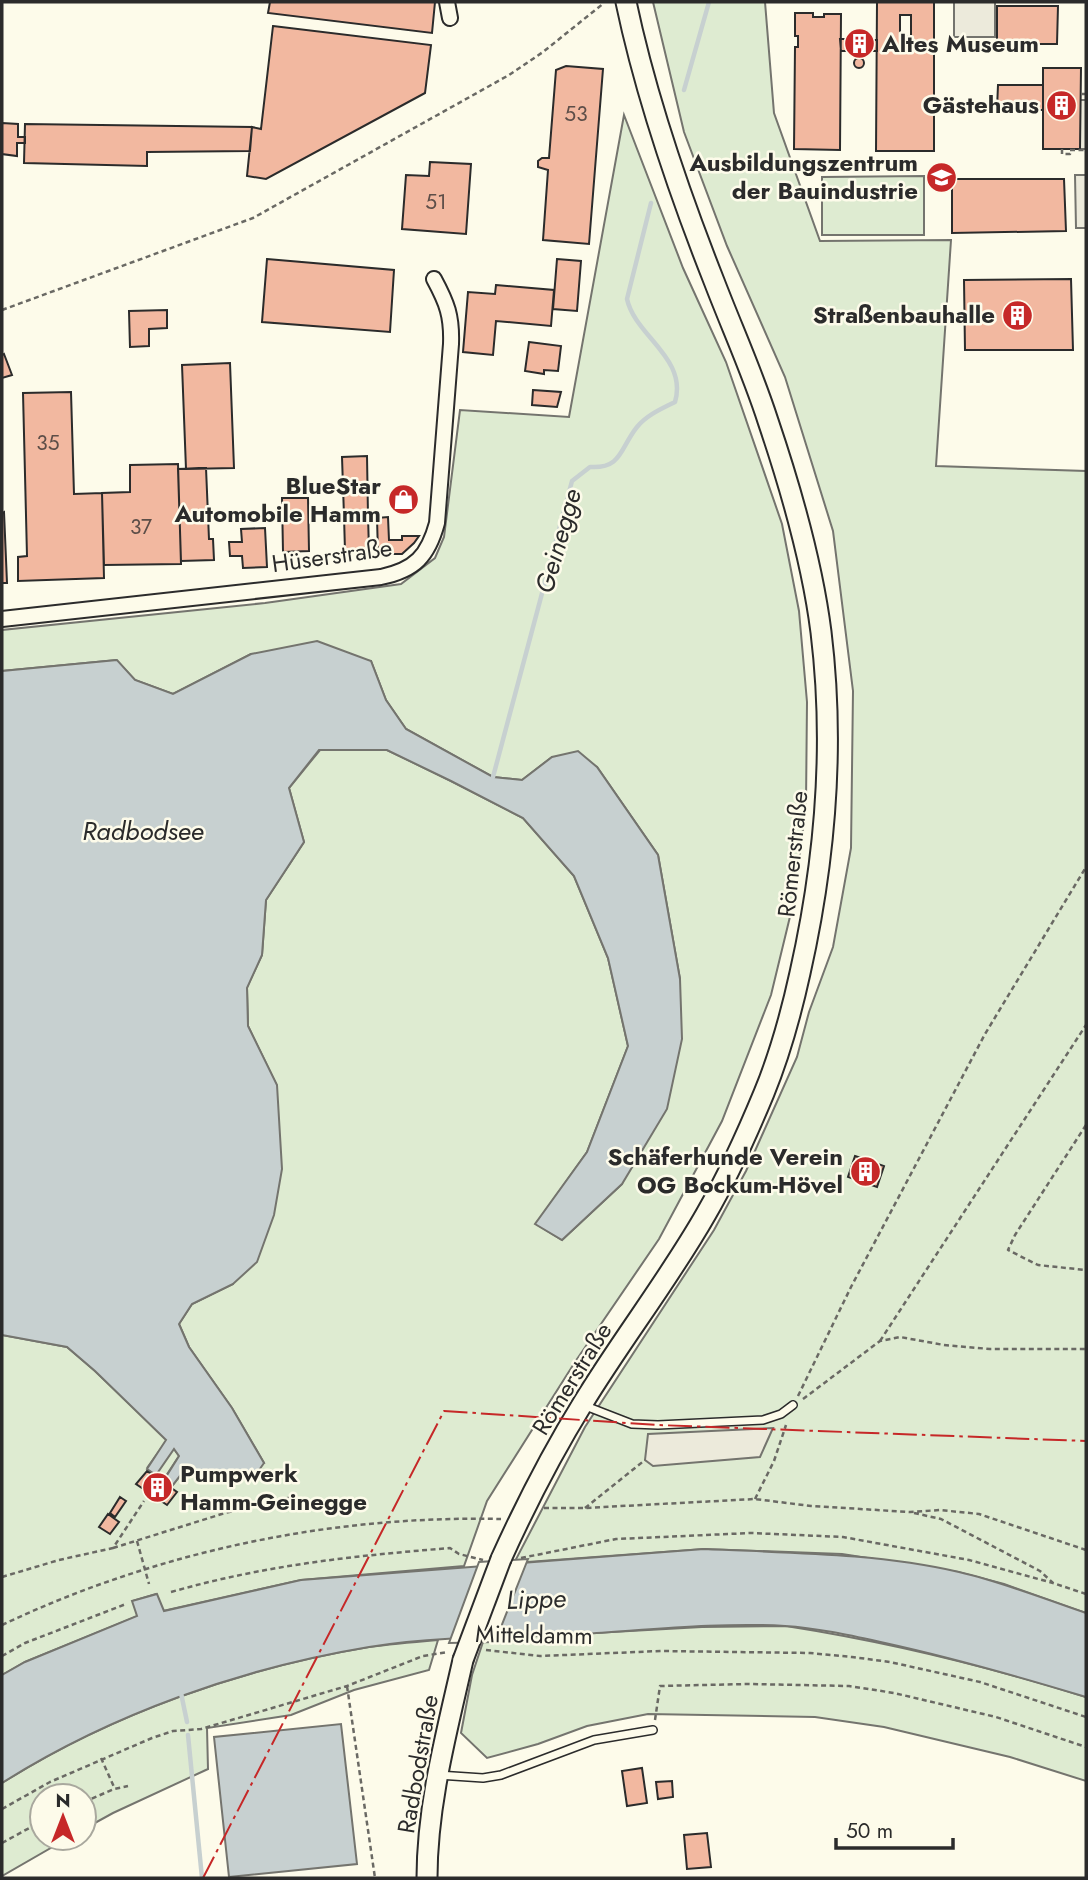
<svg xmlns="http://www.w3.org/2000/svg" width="1088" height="1880" font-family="Jost,sans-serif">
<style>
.green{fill:#deebd1;stroke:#74746e;stroke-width:2}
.parking{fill:#eceadb;stroke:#74746e;stroke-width:2}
.water{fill:#c7d0d0;stroke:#74746e;stroke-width:2}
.pier{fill:#fdfbea;stroke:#74746e;stroke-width:2}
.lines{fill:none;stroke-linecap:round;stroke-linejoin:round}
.stream{stroke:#c7d0d0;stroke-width:4.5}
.building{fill:#f2b8a0;stroke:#2b2b2b;stroke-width:2;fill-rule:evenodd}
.service-casing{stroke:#2b2b2b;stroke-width:10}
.minor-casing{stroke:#2b2b2b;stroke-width:18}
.secondary-casing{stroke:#2b2b2b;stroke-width:23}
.path{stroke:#6a6964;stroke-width:2.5;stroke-dasharray:5 3.5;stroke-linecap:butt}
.service{stroke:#fdfbea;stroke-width:7}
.minor{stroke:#fdfbea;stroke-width:14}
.secondary{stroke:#fdfbea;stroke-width:19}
.secondary-bridge-casing{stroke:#2b2b2b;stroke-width:23;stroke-linecap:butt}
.secondary-bridge{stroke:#fdfbea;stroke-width:19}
.power{stroke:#c62828;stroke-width:2;stroke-dasharray:24 5 3.5 5;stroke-linecap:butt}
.labels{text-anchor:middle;stroke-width:5;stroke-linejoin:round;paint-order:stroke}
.number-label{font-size:21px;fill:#5d4e48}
.poi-label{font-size:24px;font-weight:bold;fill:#2b2b2b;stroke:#fdfbea;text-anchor:end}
.street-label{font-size:24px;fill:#2b2b2b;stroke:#fdfbea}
.water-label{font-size:26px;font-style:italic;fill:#2b2b2b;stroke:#fdfbea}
</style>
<rect width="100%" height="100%" fill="#fdfbea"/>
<path class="green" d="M653,2h112l9,111 46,128 131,-1 -15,226 150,5v1142l-82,-29 -46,-12 -116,-18 -138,-5 -190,14 71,-136 129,-197 32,-59 51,-114 12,-45 24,-65 18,-99 2,-157 -20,-160 -48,-154 -58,-131 -43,-114z
M624,115l59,153 43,94 56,162 17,87 8,91 -1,101 -11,93 -24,99 -49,126 -63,118 -84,123 -88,139 -23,65 -163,14 -138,31 -7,-17 -23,7 5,15 -113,46 -23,13v-340l65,12 28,24 72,69 -20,28 27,-19 5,7 -15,23 9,6 13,-17 21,11 57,-16 -32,-55 -43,-61 -10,-23 13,-20 41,-20 44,-198 -29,-60 -1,-39 15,-32 4,-55 38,-58 -15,-54 31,-38h67l64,31 72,37 51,58 34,82 20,88 -41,106 -51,72 26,16 60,-56 58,-205 -22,-124 -61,-88 -45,-10 -30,23 -29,-3 -87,-48 -20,-29 -15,-39 -120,-7 -78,40 -38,-14 -19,-20 -114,11v-41l263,-27 136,-19 34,-26 9,-21 16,-127 109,7z
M924,176v59h-102v-58z
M786,1626c102,16 201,40 300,71v84l-76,-24 -126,-30 -69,-10 -167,-3 -61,12 -49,18 -51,14 -26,-25 11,-58 12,-36 218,-12z
M438,1640l-9,30 -75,20 -63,25 -84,13 1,41 -95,44 -29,16v-33h-42v42h26l-66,38v-93c109,-69 240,-115 367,-136 23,-3 46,-5 69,-7z"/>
<path class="parking" d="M954,2h41v35h-41z
M1080,100h6v49h-6z
M1075,175h11v53h-10z
M773,1428l-13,29 -107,9 -8,-6 3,-26z"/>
<path class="water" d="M317,641l54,20 15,39 20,29 87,48 29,3 30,-23 26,-6 19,16 61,88 22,124 2,60 -15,70 -45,75 -60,56 -27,-16 52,-72 41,-106 -20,-88 -34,-82 -51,-58 -72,-37 -64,-31h-68l-30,38 15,54 -38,58 -4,55 -15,33 1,38 29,59 5,84 -8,46 -17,47 -24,22 -41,20 -13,20 10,23 43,61 32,55 -7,10c-34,9 -39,12 -71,-5l-14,18 -8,-6 15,-24 -5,-7 -18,26 -9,-6 19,-29 -71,-69 -28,-24 -65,-12v-664l115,-11 18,20 38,14 78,-40z
M704,1549c85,4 172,4 255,23 44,10 85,27 127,41v84c-66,-20 -133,-39 -201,-54 -32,-7 -67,-15 -100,-17 -64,-4 -137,4 -202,8 -71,3 -144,2 -214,13 -127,21 -258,67 -367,136v-108l23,-13 112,-46 -5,-15 25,-7 7,17 137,-31z
M341,1724l16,140 -128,13 -15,-140z"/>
<path class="pier" d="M528,1559l-33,83 -46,1 30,-81z"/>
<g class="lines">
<path class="stream" d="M684,90l25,-88
M493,777l79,-296 18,-14c32,2 30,-19 47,-40 10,-12 24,-18 38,-25 13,-44 -40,-66 -48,-103l24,-96
M181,1693l6,29
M188,1735l14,143"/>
</g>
<path class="building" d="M270,2h165l-3,31 -164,-20z
M877,2h57v149h-58zM900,15h11v21h-11z
M997,6h61l-1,38h-60z
M795,13h18v4h11v-3h17l-1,136 -46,-1 1,-102h3v-11h-3z
M273,26l158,19 -6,48 -159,86 -19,-3 5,-49 9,2z
M856,31l10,2 6,7h5v11h-6l-9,7h-6l-9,-7h-6l-1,-12h7z
M854 63a5 5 0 1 1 10 0a5 5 0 1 1-10 0Z
M566,66l37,3 -14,175 -46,-4 5,-70 -10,-3v-6l4,-3h7l7,-88z
M1043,68h38l-1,81h-37z
M998,85h45v25l-46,-1z
M2,123l16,1v13h7v6h-8v13l-15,-2z
M25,124l227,3 -2,24 -103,1v14l-123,-3z
M430,162l41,2 -5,70 -64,-5 4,-54 23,1z
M952,179h112l2,52 -114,2z
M267,259l127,11 -4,62 -128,-10z
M557,259l24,2 -4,50 -24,-2z
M1071,279l2,71h-108l-1,-70z
M496,285l58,5 -3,36 -55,-5 -3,34 -30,-3 5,-60 27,2z
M167,310v18l-18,1v17l-19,1 -1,-36z
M529,342l32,4 -3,25 -14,-1v4l-19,-3z
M4,354l8,21 -10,3v-23z
M230,363l4,105 -48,1 -4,-104z
M533,390l28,2 -4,15 -25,-2z
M71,392l3,102 28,-1 2,85 -86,3v-24l9,-1 -4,-163z
M367,456l1,59 -24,1 -2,-59z
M178,464l3,100 -77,1 -2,-72 28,-1v-27z
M206,468l3,71h4l1,21 -33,1 -3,-92z
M282,498h26l1,53 -26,1z
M4,512l3,71h-5v-70z
M368,515l1,36h-24l-1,-35z
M388,517l1,23h13v-4h17l-5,7 -12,11h-24l-1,-36z
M265,528l2,39 -24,1 -1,-12h-12l-1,-14h13l-1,-13z
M855,1156l29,10 -7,21 -29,-10z
M147,1471l30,21 -10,13 -31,-21z
M120,1497l6,4 -11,16 -5,-4z
M108,1514l11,8 -9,12 -11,-7z
M642,1768l5,35 -20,3 -5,-35z
M672,1781l1,16 -15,2 -2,-17z
M707,1833l4,34 -24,2 -3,-34z"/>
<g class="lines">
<defs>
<path id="service" d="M583,1405l49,19 26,1 105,-5 18,-6 12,-9
M438,1775l45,3 18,-3 93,-35 59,-10"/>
<path id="minor" d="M447,2l3,16
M2,619l379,-42c34,-7 47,-21 56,-54l14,-179c1,-28 -4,-41 -17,-65"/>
<path id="secondary" d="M501,1559c24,-53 51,-106 82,-156 39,-64 86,-124 123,-189 22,-38 41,-80 58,-121 16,-39 27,-79 36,-120 25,-111 35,-227 21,-341 -9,-71 -30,-143 -53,-211 -15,-47 -36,-93 -54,-140 -36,-91 -68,-184 -88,-279
M427,1878c0,-74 20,-147 36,-218"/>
</defs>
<use href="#service" class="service-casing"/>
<use href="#minor" class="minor-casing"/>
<use href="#secondary" class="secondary-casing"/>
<path class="path" d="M1081,94h5
M1062,149v5h8v-4h16
M2,310l251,-92 256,-143 34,-23 61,-49
M1086,1125l-71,110 -7,15 30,15 48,5
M880,1341l206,-316
M798,1396l53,-109 134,-253 101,-167
M803,1399l77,-58 20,-4 44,8 46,4h96
M755,1499l19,-38 12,-36
M544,1508h41l170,-9 56,7 99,6 30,-2 39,4 107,36
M585,1508l60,-48
M914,1513l27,6 99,52 13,12 33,11
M137,1541l12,43
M113,1548l112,-35 71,-17
M521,1558l95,-19 135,-6 92,4 126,23 84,23
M2,1577l57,-17 54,-12 31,-47
M171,1592c95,-27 181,-36 279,-44l9,6 24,6
M2,1625c154,-73 328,-110 499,-106
M486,1650l54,6 121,-5 149,2 42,4 38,5 90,20 106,35
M2,1656l23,-13 101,-39
M347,1686l28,192
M655,1720l5,-34 88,-2 101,2 45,7 102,24 90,30
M101,1758l13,29
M84,1802l30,-13 14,-3
M2,1809l48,-27 102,-44 21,-7 28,-2 146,-43 76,-30 25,-4
M2,1843l40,-22"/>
<use href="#service" class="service"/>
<use href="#minor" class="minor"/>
<use href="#secondary" class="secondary"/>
<defs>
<path id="secondary-bridge" d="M463,1660l38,-101"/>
</defs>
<use href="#secondary-bridge" class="secondary-bridge-casing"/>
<use href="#secondary-bridge" class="secondary-bridge"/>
<path class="power" d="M203,1878l241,-467 214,14 428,16"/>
</g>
<defs>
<symbol id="building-disc" viewBox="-11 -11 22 22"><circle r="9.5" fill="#c62828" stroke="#fdfbea"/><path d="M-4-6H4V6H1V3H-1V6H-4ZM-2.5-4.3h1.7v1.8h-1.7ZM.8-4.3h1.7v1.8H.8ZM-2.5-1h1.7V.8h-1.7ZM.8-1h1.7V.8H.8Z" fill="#fff"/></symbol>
<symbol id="school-disc" viewBox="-11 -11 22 22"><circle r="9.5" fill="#c62828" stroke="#fdfbea"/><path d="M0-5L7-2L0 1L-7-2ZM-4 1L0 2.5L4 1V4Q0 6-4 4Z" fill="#fff"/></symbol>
<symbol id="shop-disc" viewBox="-11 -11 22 22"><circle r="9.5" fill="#c62828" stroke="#fdfbea"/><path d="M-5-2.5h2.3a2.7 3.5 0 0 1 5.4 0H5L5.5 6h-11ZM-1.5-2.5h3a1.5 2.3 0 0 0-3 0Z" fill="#fff"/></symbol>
</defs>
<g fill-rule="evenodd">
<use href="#building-disc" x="842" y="26" width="35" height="35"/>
<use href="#building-disc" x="1044" y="88" width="35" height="35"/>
<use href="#school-disc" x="924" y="160" width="35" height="35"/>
<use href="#building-disc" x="1000" y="298" width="35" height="35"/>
<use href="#shop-disc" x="386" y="482" width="35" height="35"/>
<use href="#building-disc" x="848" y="1154" width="35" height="35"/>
<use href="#building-disc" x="140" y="1470" width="35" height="35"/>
</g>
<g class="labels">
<g class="number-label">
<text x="576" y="121">53</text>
<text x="436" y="209">51</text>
<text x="48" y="450">35</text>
<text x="141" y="534">37</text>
</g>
<g class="poi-label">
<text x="882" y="52" text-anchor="start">Altes Museum</text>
<text x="1039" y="113">Gästehaus</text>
<text x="918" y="171">Ausbildungszentrum<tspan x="918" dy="28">der Bauindustrie</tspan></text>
<text x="995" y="323">Straßenbauhalle</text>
<text x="381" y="494">BlueStar<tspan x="381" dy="28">Automobile Hamm</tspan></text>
<text x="843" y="1165">Schäferhunde Verein<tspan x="843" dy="28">OG Bockum-Hövel</tspan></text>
<text x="180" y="1482" text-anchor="start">Pumpwerk<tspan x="180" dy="28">Hamm-Geinegge</tspan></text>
</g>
<g class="street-label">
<text transform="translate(332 556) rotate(-8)" y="8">Hüserstraße</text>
<text transform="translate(793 854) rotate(-84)" y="8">Römerstraße</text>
<text transform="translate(572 1379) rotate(-58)" y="8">Römerstraße</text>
<text transform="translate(534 1635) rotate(1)" y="8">Mitteldamm</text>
<text transform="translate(418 1764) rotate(-80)" y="8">Radbodstraße</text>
</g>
<g class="water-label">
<text transform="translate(558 541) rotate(-74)" y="9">Geinegge</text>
<text x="143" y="840">Radbodsee</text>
<text transform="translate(536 1599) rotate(-2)" y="9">Lippe</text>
</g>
</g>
<rect width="1088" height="1880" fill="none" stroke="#2b2b2b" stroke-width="7"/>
<g transform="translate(63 1817)"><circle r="33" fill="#fdfbea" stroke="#a9a89e" stroke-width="2"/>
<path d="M0-5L12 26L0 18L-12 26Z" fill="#c62828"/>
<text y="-10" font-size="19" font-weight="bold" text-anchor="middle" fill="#2b2b2b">N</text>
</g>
<path d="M836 1838v10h117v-10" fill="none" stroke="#2b2b2b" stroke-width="3.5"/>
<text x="846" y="1838" font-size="21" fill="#2b2b2b" stroke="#fdfbea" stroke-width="5" paint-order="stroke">50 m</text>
</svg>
